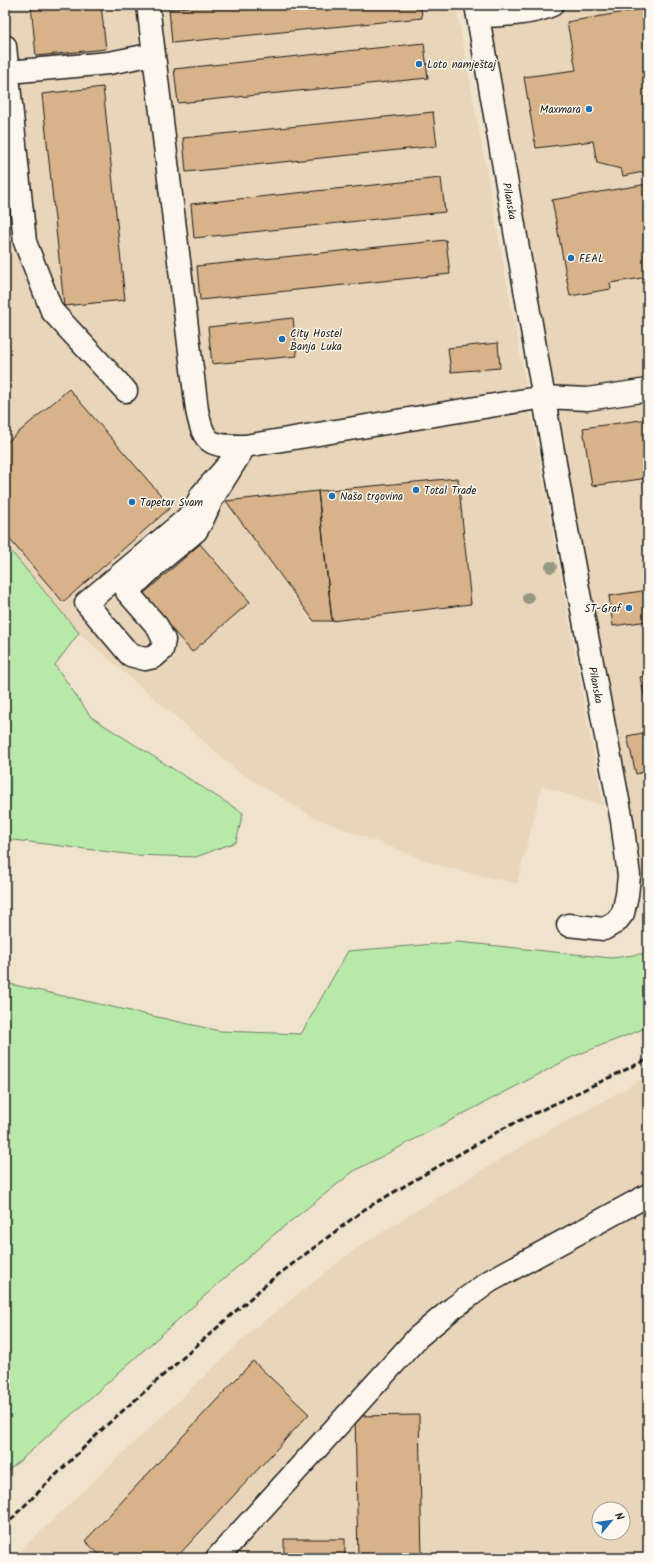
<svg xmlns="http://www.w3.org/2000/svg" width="653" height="1563" font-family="Kalam,sans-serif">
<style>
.built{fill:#e9d5b9;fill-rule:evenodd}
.green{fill:#b7e9a9;stroke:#6a8262}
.building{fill:#d8b389;stroke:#1c1c1c}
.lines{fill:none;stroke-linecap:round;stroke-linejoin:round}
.minor-casing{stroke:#1c1c1c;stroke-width:25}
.minor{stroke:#fbf7ec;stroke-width:22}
.rail{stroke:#1c1c1c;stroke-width:3;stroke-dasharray:6 3;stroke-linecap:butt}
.tree{fill:#959883}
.poi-dot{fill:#1f6fb2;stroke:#fbf7ec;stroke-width:1.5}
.labels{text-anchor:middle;stroke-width:3;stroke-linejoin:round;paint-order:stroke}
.poi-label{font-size:11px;fill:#1c1c1c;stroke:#fbf7ec;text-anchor:start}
.street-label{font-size:11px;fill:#1c1c1c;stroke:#fbf7ec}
</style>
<rect width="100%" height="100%" fill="#f0e3ce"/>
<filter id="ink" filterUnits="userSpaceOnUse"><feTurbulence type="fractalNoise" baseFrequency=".025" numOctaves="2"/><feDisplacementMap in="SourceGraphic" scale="8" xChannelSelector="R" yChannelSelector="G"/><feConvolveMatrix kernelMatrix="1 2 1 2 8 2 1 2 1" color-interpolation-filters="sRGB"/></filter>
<g filter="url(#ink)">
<path class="built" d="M5,5h451l147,801 -61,-20 -25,98 -79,-19 -123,-47 -76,-46 -160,-139 -74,-89z
M485,5h163v884h-7l-76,-402z
M648,1076v482h-634l9,-10 232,-220 103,-81 172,-106zM599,1509h24v24h-24z"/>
<path class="green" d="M5,544l74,89 -24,32 36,52 152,96 -7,29 -40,15 -62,-2 -129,-16z
M459,942l153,16 36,-5v74l-76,30 -218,114 -82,65 -267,238v-491l215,48 81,3 47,-83z"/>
<path class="building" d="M31,5h70l5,44 -70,7z
M208,5h213l1,13 -250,25 -3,-34z
M648,8v163l-25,5 -2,-7 -24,-6 -4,-22 -57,7 -12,-71 52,-7 -9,-48z
M424,43l4,35 -250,25 -4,-34z
M103,87l22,213 -61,6 -22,-212z
M433,112l4,34 -251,26 -3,-34z
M441,178l4,34 -251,26 -3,-34z
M648,184v93l-38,6 1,6 -41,7 -18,-96z
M446,240l4,34 -250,26 -3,-34z
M293,318l4,38 -85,8 -4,-37z
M498,343l2,25 -49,4 -3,-24z
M69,389l102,118 -108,95 -58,-68v-90z
M648,419v59l-56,8 -9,-58z
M458,478l13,126 -139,17 -14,-130z
M318,491l14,130h-18l-88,-120z
M200,544l50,58 -58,50 -50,-57z
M648,590v31l-35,5 -4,-30z
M648,675v38l-8,-36z
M648,732v39l-12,3 -9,-38z
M253,1361l56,53 -133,144h-73l-18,-17z
M419,1415l3,143h-64l-3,-142z
M284,1539h61v19h-61z"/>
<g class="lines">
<defs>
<path id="minor" d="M148,5l49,405c7,36 14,36 48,36l299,-49 43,2 61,-9
M476,5l87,504 59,312 7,55 -2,19 -4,18 -7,9 -12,7 -36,-4
M478,16c20,0 57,-2 74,-11
M5,46l20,196 27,69 74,80
M8,72l101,-9 45,-9
M245,446l-33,53 -10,22 -6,10 -35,29 -34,32 30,34 7,14 -2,10 -8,7 -9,2 -15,-4 -44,-52 99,-83 9,-10 8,-16z
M217,1558l201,-221 35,-29 37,-27 158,-86"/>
</defs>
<use href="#minor" class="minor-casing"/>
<use href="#minor" class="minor"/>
<path class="rail" d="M5,1527l12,-14 92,-90 161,-142 95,-72 139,-81 144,-69"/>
</g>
<g class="tree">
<circle cx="551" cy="567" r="6"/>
<circle cx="528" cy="598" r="6"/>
</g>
</g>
<g class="poi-dot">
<circle cx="419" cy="64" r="4"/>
<circle cx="589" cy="109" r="4"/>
<circle cx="571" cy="258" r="4"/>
<circle cx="282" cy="339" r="4"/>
<circle cx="416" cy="490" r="4"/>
<circle cx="332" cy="496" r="4"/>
<circle cx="132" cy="502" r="4"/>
<circle cx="629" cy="608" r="4"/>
</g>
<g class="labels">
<g class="poi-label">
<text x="427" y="68">Loto namještaj</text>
<text x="581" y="113" text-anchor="end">Maxmara</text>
<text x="579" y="262">FEAL</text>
<text x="290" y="337">City Hostel<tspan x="290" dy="13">Banja Luka</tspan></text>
<text x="424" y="494">Total Trade</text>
<text x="340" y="500">Naša trgovina</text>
<text x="140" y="506">Tapetar Svam</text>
<text x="621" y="612" text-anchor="end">ST-Graf</text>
</g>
<g class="street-label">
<text transform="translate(510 201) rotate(80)" y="4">Pilanska</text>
<text transform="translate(596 685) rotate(79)" y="4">Pilanska</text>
</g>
</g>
<rect width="653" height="1563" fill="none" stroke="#fbf7ec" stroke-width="20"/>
<rect x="10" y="10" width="633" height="1543" fill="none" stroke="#1c1c1c" stroke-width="1.5" filter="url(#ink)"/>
<g transform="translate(611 1521) rotate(61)"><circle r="19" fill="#fbf7ec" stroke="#a29f99"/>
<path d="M0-3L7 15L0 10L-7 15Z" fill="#1f6fb2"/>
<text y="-6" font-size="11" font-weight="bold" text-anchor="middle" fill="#1c1c1c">N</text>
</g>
</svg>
